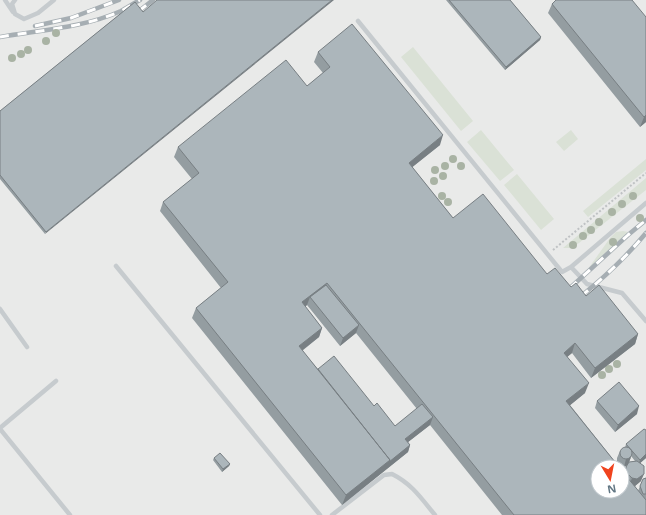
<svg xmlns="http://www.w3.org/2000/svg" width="646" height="515" font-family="'Open Sans',sans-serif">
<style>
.built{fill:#e9eae9;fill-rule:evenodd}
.green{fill:#dae1d6}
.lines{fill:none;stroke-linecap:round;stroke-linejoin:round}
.path{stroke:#bfc2c4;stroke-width:2;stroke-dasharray:2 2;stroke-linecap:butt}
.lane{stroke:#c6cbce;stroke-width:4.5}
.rail-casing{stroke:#a6aeb3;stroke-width:4.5}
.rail{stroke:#fff;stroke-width:3;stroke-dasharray:9;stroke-linecap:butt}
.tree{fill:#a9b3a4}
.wall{fill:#949da1;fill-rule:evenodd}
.shaded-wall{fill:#787f83}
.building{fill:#acb6bb;stroke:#787f83}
</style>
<rect width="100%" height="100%" fill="#f9f8f6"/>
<path class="built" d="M0,0h646v515h-646zM598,467h24v24h-24z"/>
<path class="green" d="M413,47l60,74 -12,10 -60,-74z
M481,130l33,40 -14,11 -33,-39z
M571,130l7,9 -14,12 -8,-9z
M646,159v11l-58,47 -5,-6z
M517,174l37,45 -13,11 -37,-45z
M646,178v12l-67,53 -8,5h-8z
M623,231l5,1 -40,37 22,-31 6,-6z"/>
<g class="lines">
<path class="path" d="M553,250l93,-77"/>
<path class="lane" d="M5,0l8,12
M15,0l-3,4 3,10 9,5 14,-6 16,-13
M358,21l204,251 9,-5 75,-64
M116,266l204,249
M571,267l16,17 35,9 24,28
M0,309l27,38
M0,428l56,-47
M0,429l70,86
M332,515l52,-40 8,-1c20,10 29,24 43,41"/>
<defs>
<path id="rail" d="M139,11l14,-11
M35,26l36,-8 48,-18
M0,37c40,-7 83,-9 121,-26 6,-3 13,-8 19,-11
M570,288l58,-53 18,-15
M581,296c24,-19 45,-39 65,-63"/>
</defs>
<use href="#rail" class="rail-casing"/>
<use href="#rail" class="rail"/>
</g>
<g class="tree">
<circle cx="56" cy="33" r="4"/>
<circle cx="46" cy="41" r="4"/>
<circle cx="28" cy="50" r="4"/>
<circle cx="21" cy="54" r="4"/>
<circle cx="12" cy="58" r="4"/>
<circle cx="453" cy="159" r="4"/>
<circle cx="445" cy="166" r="4"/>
<circle cx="461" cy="166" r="4"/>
<circle cx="435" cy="170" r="4"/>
<circle cx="443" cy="176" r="4"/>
<circle cx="434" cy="181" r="4"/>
<circle cx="442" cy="196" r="4"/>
<circle cx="633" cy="196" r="4"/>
<circle cx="448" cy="202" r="4"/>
<circle cx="622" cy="204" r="4"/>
<circle cx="612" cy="212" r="4"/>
<circle cx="640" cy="218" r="4"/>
<circle cx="599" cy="222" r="4"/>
<circle cx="591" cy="230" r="4"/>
<circle cx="583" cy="236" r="4"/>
<circle cx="613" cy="242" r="4"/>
<circle cx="573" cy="245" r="4"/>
<circle cx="617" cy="364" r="4"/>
<circle cx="609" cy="369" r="4"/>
<circle cx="602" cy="375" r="4"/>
</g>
<path class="wall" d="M446,0h64l31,37 -1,3 -35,30z
M632,0l14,122 -6,5 -92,-114 4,-9z
M135,2l-90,232 -45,-55v-68z
M318,52l122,93 -28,22 41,51 94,56 39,22 52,38 -3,10 -44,34 -19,-25 -5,4 18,36 -15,12 54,68 2,-6 2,-2 -4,2 -5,-2 -2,-2v-5l3,-7 5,-3 1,-4 20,14 -6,5 1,18 -6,5 3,5 2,-5 6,-8v37h-144l-72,-90 -22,17 2,3 -2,7 -66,53 -150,-187 4,-10 25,-20 -61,-77 3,-9 29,-23 -18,-22 4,-10 129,-61 16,-13 -9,-11zM307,305l33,41 16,-13 61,76 -22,17 -21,-20 -56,-37 -16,-18 17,-14 3,-9 -17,-21zM631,456l4,5 -7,3 3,-7z
M597,401l40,13 -22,18 -20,-24z
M214,458l16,6 -1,2 -7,6 -9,-12z"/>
<path class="shaded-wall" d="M332,0h2l-289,234 1,-2z
M541,37l-1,3 -35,30 1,-3z
M646,115v7l-6,5 4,-10z
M443,135l-3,10 -35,28 4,-10z
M327,283l-4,9 -13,5 -3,8 -9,7 4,-10z
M359,325l-3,8 -16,13 3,-8z
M322,328l-3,9 -24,19 4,-10z
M638,334l-3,10 -44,34 4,-10z
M575,343l-3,10 -11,9 3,-9z
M589,383l-4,10 -22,18 3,-10z
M639,406l-2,8 -22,18 3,-7z
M433,417l-3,8 -27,21 2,-7z
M410,445l-2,7 -66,53 4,-10 44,-35z
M646,454v4l-8,7 2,-5z
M631,457l-3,8 -4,2 2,-8z
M230,464l-1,2 -7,6 1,-3z
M644,474l-3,7 -6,5h-6l3,-8z"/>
<path class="building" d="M157,0h175l-286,232 -46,-57v-64l135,-109 8,10z
M449,0h61l31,37 -35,30z
M556,0h76l14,17v98l-2,2 -92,-113z
M352,24l91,111 -34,28 44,55 30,-24 64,80 8,-6 16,19 5,-4 10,13 13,-11 39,49 -43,34 -20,-25 -11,10 25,30 -23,18 53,66h-21v24h24v-20l24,29v15h-132l-187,-232 -25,19 20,26 -23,18 91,114 -44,35 -150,-187 32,-26 -65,-80 36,-29 -21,-26 108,-87 21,26 23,-19 -12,-15z
M326,285l33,40 -16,13 -33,-41z
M334,356l40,50 3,-3 18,23 27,-22 11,13 -28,22 5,6 -21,17 1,-2 -72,-91z
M619,382l20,24 -21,19 -21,-24z
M644,429l2,1v24l-6,6 -14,-16z
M620 453a6 6 0 1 1 12 0a6 6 0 1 1-12 0Z
M220,453l10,11 -7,5 -9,-11z
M637,461l7,5v8l-7,5 -5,-1 -6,-6v-5l3,-5z
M646,478v16h-3l-3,-8 3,-7z"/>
<g transform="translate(610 479) rotate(170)"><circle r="19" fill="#ffffff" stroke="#c0c8cd"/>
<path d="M0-3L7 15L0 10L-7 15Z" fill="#f0431e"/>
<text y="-6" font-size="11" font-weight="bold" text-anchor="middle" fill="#617683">N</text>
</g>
</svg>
